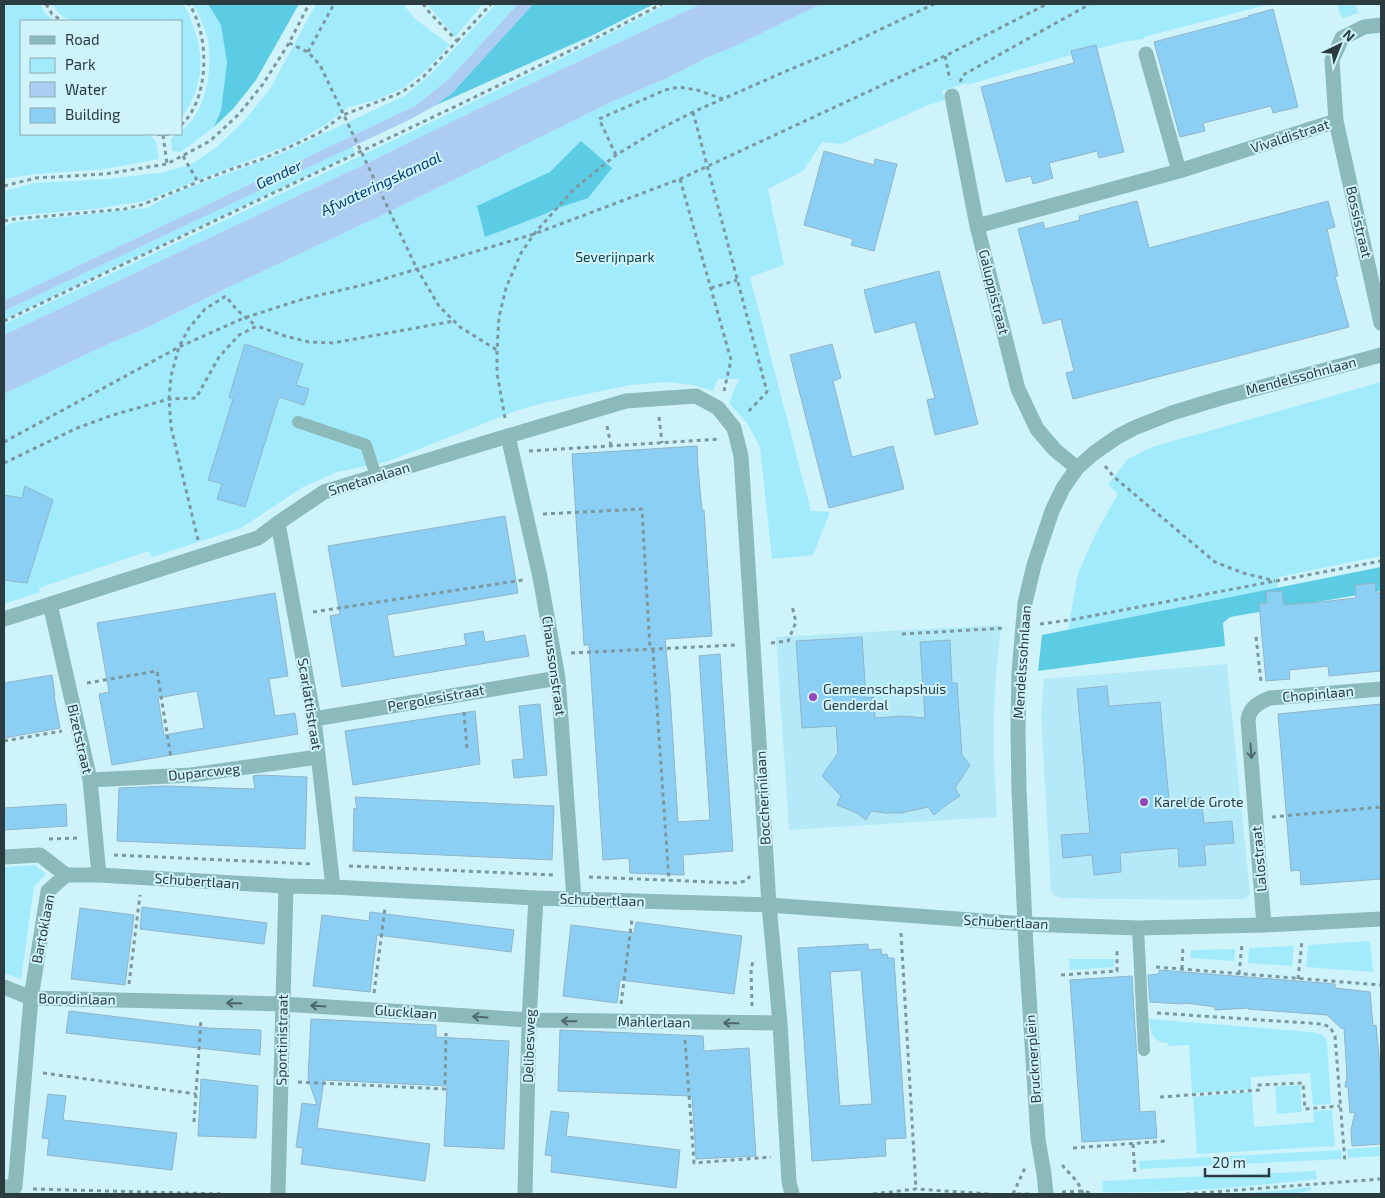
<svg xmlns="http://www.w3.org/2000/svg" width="1385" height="1198" font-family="'Exo 2',sans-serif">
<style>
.built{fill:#b4eaf7}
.green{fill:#a1ebfd}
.forest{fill:#5ccce4}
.water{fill:#acccf2}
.building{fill:#8ccff4;stroke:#91b4c8;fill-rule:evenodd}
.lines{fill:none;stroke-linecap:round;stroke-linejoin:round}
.path{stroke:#7c979d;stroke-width:3;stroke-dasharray:4 4;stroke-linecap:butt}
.service{stroke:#8cb9b9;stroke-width:12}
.minor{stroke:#8cb9b9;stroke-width:15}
.tertiary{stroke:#8cb9b9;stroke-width:15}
.oneway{stroke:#4c686a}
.poi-dot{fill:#9349bc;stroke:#cff3fb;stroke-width:2}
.labels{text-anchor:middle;stroke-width:4;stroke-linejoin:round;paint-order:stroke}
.street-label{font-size:14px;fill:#2a3c40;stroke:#cff3fb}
.park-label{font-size:14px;fill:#0f424d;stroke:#cff3fb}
.poi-label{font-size:14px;fill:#2a3c40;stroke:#cff3fb;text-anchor:start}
.water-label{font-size:15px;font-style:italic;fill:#013c73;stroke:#cff3fb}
</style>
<rect width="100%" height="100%" fill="#cff3fb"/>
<path class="built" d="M1001,625l-5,51 -2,39v45l3,57 -208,13 -13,-193z
M1227,664l23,229 -1,3 -4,3 -62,1 -123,-2 -6,-3 -3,-4 -10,-177 3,-35z"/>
<path class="green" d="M4,4h37c1,8 8,13 14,17h-34v113h127l8,7 3,18 -54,10 -69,5 -32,5z
M52,4h131c5,7 8,16 11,25 12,33 7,61 -13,90v-98h-17l-2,-2 1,2h-92c-9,-4 -14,-9 -19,-17z
M193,4h15l13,21 6,38 -6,47 -7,17 -33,25 -9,-1 -1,-12 6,-5h4v-3c25,-17 32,-62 27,-91 -3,-12 -9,-25 -15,-36z
M316,4h87l12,15 35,26 -25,26 -22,17 -27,12 -27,7 -11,8 -13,10 -31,18 -149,58 -50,8 -83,7 -8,2v-27l31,-8 72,-4 53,-6 30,-8 27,-18 28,-27 25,-31z
M427,4h56l-28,33z
M496,4h22l-69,75 -34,27 -411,195v-75l11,-4 132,-14 30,-16 99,-36 130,-61 23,-19z
M667,4h34l-213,100 -127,62 -357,169v-11c222,-105 446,-207 663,-320z
M821,4h449l-126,33v2l-16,2 -64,16 -97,28v-2l-25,8 3,9 -17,5 -87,39 -19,-2 -19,29 -35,18 16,76 -34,12 61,234 19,1 -17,43 -41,4 -12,-112 -13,-24 -18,-20 10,-24h-21l-5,12 -20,-6 -27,-3 -36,3 -91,19 -26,8 -127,50 -49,10 -34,15 -62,41 -89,29 -3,-6 -110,37 1,4 -36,12v-210l104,-50 32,-13 87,-43 168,-79 216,-107 54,-23 47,-24 17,-6z
M1338,4h18l2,9 -15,5 -4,-6z
M352,146l3,7 -351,167v-9z
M1381,382v174l-102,21 -2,11 -209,42 10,-57 18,-40 22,-39 -10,-10 20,-25 24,-12z
M35,865l11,9 -12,12 -13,93 -17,-6v-106z
M1370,941l3,31 -67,-5 2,-22z
M1294,946l-2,20 -44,-3 1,-15z
M1235,949l-1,12 -44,-3 1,-8z
M1069,959h45v8l-44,3z
M1149,1019l163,13 11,3 4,7 4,62 -18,1 -3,-32 -59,4v12l-59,4 -3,-48 -20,1 -1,-3c-15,0 -18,-11 -19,-24z
M1300,1085l2,27 -25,2 -2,-27z
M1252,1092l2,35 60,-5 -1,-11 19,-1 3,36 -138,8 -4,-57z
M1381,1147v9l-33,2 -1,-9z
M1341,1150l1,9 -202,10 -1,-8z
M1316,1171l1,8c-71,8 -143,15 -214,13l-1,-11z
M1311,1187v3l-16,4h-61l52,-4z"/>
<path class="forest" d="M208,4h91l-43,76 -23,29 -19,18 7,-17 6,-47 -6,-38z
M533,4h121l-63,32 -157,70 18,-13z
M581,141l31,27 -24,30 -33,11 -10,5 -60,23 -8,-31 73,-34z
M1381,567v24l-151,26 -7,6 2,23 -187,25 4,-36z"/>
<path class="water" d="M518,4h15l-81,89 -18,13 -23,13 -407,192v-10l411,-195 34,-27z
M701,4h120l-92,45 -17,6 -47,24 -54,23 -216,107 -168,79 -87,43 -32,13 -104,50v-59l357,-169 127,-62z"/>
<path class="building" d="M1273,9l25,98 -25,6 -2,-7 -68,17 2,8 -25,6 -26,-95 95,-25 -1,-1z
M1096,45l28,107 -25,6 -2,-7 -48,12 4,15 -20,6 -2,-8 -25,6 -25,-95 93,-24 -3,-12z
M824,151l50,14 1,-6 22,5 -23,87 -23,-6 2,-6 -49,-14z
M1137,201l12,47 179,-47 7,26 -8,2 11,47h-3l14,51 -276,72 -7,-26 8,-2 -13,-52 -18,5 -25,-95 25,-7 2,7 35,-9 -1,-4z
M939,271l39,153 -43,11 -8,-35 8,-2 -20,-76 -40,11 -11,-43z
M245,344l58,20 -7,21 13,4 -5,16 -25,-8 -34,110 -28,-8 5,-15 -14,-4 25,-81 -4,-2z
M832,344l9,34 -8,3 19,76 41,-11 11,43 -75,19 -39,-153z
M697,446l1,21 4,43h2l8,126 -47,3 5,53 8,130 32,-2 -11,-164 21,-2 13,197 -50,4 1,20 -54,-2 -1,-15 -26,2 -14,-215h-5l-12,-191z
M25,486l28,14 -26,83 -23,-3v-85l18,3z
M505,516l13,77 -131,22 7,42 72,-12 -2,-11 19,-3 2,11 40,-7 4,21 -187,31 -12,-71 10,-2 -12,-68z
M1375,583l1,10h4l1,16v62l-52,5 -1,-10 -39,4 1,9 -24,2 -7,-78h8l-1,-11 16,-1 2,14 36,-3 36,-4 -1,-13z
M275,593l13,83 -19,3 6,37 20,-3 3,21 -186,31 -13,-71 10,-2 -12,-69zM197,691l7,37 -40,7 -6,-37z
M862,637l4,61 8,-1 1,21 28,-2 22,2 -5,-76 30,-2 2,43h5l5,72 8,10 -15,23 5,8 -11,7 -15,12 -6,-8 -27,6h-16l-14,-2 -5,9 -9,-7 -20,-8 4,-9 -19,-20 16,-23 -2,-27 -34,2 -6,-87z
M52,675l3,20h-1l6,33 -56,10v-55z
M1107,686l2,20 51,-4 9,98 32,-3 3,26 28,-2 2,22 -30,2 2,20 -27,2 -1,-19 -58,5 1,19 -27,3 -2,-20 -29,3 -2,-23 29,-2 -13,-144z
M540,704l7,71 -33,3 -2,-18 12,-1 -5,-53z
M1381,704v175l-80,6 -1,-15 -9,1 -13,-157z
M475,711l5,53 -127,21 -8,-54z
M259,775l48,2 -2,72 -188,-8 2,-53 46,-2 90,3 -2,-13z
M355,797l199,9 -2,54 -199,-9 1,-43 3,1z
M66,804l1,22 -63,4v-22z
M142,907l125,16 -3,21 -124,-15z
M80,908l54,7 -9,70 -54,-6z
M370,912l144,18 -3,22 -134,-17 -7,57 -57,-6 9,-71 47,6z
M636,922l106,14 -8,58 -114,-14 -3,23 -54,-7 8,-71 63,8z
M868,944v6l13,-1 1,6 5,-1 1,4h6l12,180 -21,1 1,17 -74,5 -14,-213zM861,970l11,134 -32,2 -10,-134z
M1159,970l176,14v4l35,4 3,34 3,-1 3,31 2,37v51l-29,2 -1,-16 4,-18 -5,1 -2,-26h-3l2,-11 -3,-48 -2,1 -15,-14 -79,-6 1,-1 -34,2v-3l-29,-4 -3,1 -33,-2 -2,-27 11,-1z
M1132,976l8,136 15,-1 2,27 -75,4 -12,-162z
M69,1011l139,17 53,2 -1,25 -194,-22z
M311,1019l125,6v12l73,4 -5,108 -60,-3 3,-60 -123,-6 -7,48 113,16 -5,37 -124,-17 2,-16 -7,-1 6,-44 15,2 -9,-26z
M560,1030l143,6 1,15 45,-3 7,108 -60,3 -4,-63 -134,-5z
M201,1079l57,7 -2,52 -58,-2z
M48,1094l18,2 -3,24 114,13 -5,37 -125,-15 2,-16 -7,-1z
M551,1111l18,2 -3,23 114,14 -4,38 -125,-16 1,-16 -7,-1z"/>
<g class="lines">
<path class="path" d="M46,4l6,10 10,7
M457,41l34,-37
M289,43l19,9 12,13 97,204 22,37 21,21 37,23
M308,52l26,-48
M945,56l5,24
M960,82l3,-7 127,-71
M693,112l74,280 -21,22
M181,125c29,-26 29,-90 8,-121
M157,134l6,1 7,-1
M163,135l4,29
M616,155l-17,-36 66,-29 14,-3 18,3 26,9
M183,156l15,26 34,-13 28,-9 34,-15 25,-12 24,-18 55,-21 15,-9 11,-9 33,-35 -27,-28 -7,-9
M680,179l51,181 -7,31
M4,186l32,-8 69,-4 62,-10 43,-23 29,-27 24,-30 26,-41 20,-39
M4,221l11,-2 110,-10 19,-5 54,-22
M711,288l26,-8
M4,321l446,-212 142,-69 70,-36
M659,417l3,26
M505,418l-8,-45v-23l2,-33 7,-29 15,-35 13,-19 40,-45 42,-34 38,-23 39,-20 98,-43 46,-19 97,-46
M607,426l4,20
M4,442l175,-95 65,-29 59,-19 64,-15 167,-50 146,-55 265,-123 102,-52
M529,451l191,-12
M4,463l73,-35 36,-13 56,-16 27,-1 23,-41 20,-22 18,-9 28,10 24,6 24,1 121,-22
M1105,466l9,11 101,85 28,11 32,8
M543,514l99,-5 8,140
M198,540l-27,-113 -2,-28 2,-23 8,-29 10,-19 16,-19 21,-13c9,13 18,21 31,30
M313,612l210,-32
M1040,624l30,-4 311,-59
M902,634l104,-6
M1256,637l5,45
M771,643l17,-2 8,-19 -4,-16
M653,649l16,232
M571,653l164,-8
M87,683l70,-12 14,87
M464,712l3,37
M4,741l58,-10
M1272,817l109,-10
M49,839l29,-1
M114,855l199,9
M349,866l206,9
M589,877l147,6 10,-2 4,-5
M901,933l15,256
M1156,967l225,18
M1182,969l1,-24
M1239,974l3,-30
M1061,975l56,-4v-21
M1298,979l4,-38
M129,984l11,-89
M374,993l11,-85
M621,1004l11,-85
M752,1006l-1,-36 2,-9h3
M1157,1013l165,11 8,3 5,9 10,127
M685,1040l9,123 77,-6
M43,1073l153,21
M298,1082l147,7 1,-56
M1160,1097l100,-7 -1,-5 44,-2 2,26 35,-3
M194,1122l7,-102
M1133,1144l2,31
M1073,1148l93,-7
M1062,1165c8,9 18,18 21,29
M33,1189l189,5
M1062,1192l21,-1 11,3
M873,1194l43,-5 74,5
M1013,1194l12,-26
M1017,1194h12
M1186,1194l195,-15"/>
<path class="service" d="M298,422l68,23 10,31
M1138,928l6,122"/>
<path class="minor" d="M1146,54l33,117
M952,96l25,130 41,163 19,40 18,21 22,18
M1336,121l45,202
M977,226l202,-55 157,-50 -4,-61 10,-22 22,-11 17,-2
M508,436l32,141 18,101 16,221
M278,523l36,196 19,168
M50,604l40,176 9,95
M4,619l254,-81 20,-15 46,-31 184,-56 118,-35 70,-5 22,12 16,20 7,28 12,188 16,261 11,118 9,159 3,12
M314,719l244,-41
M90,780l101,-5 127,-18
M4,857l36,-2 26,20
M1025,924l113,4 126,-3 117,-6
M1264,925l-16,-205c1,-12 11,-18 22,-22l111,-9
M4,987l27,11 252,6 246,16 251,3
M278,1194l8,-308
M525,1194l4,-174 7,-122"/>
<path class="tertiary" d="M4,1187h11l16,-189 17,-107 18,-16h33l187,11 47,1 203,11 233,7 256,19
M1046,1194l-2,-20 -6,-35 -12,-191 -7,-158 -1,-59 1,-59 6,-69 9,-38 18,-54 11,-23 14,-20 17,-15 23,-16 17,-9 38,-15 49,-15 160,-43"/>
</g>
<defs><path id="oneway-shaft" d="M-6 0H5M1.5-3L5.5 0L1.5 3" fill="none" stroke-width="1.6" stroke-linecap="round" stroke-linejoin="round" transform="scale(1.25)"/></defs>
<g class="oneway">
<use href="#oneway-shaft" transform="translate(1251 751) rotate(86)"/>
<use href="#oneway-shaft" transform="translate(234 1003) rotate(-179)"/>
<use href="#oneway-shaft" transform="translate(318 1006) rotate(-176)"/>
<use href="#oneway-shaft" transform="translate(480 1017) rotate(-176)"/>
<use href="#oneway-shaft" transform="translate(569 1021) rotate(-179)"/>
<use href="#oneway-shaft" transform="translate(731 1023) rotate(-179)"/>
</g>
<g class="poi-dot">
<circle cx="813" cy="697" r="5"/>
<circle cx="1144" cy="802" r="5"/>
</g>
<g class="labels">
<g class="street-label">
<text transform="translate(1290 136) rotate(-18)" y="5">Vivaldistraat</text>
<text transform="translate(1359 222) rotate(77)" y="5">Bossistraat</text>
<text transform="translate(994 292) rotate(76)" y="5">Galuppistraat</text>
<text transform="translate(1301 376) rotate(-15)" y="5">Mendelssohnlaan</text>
<text transform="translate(369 479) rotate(-17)" y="5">Smetanalaan</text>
<text transform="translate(1022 662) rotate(-86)" y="5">Mendelssohnlaan</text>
<text transform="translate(554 666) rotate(82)" y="5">Chaussonstraat</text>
<text transform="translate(1318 694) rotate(-5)" y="5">Chopinlaan</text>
<text transform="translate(436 698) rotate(-10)" y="5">Pergolesistraat</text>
<text transform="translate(310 704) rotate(81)" y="5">Scarlattistraat</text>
<text transform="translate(80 739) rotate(77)" y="5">Bizetstraat</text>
<text transform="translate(204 772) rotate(-6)" y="5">Duparcweg</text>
<text transform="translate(763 798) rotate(-93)" y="5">Boccherinilaan</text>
<text transform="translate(1259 859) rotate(-95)" y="5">Lalostraat</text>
<text transform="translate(197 881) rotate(4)" y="5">Schubertlaan</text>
<text transform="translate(602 900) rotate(2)" y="5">Schubertlaan</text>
<text transform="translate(1006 922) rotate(3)" y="5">Schubertlaan</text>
<text transform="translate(43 929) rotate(-79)" y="5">Bartoklaan</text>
<text transform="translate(77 999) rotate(1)" y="5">Borodinlaan</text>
<text transform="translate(406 1012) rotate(4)" y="5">Glucklaan</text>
<text transform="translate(654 1022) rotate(1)" y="5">Mahlerlaan</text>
<text transform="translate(282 1040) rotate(-89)" y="5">Spontinistraat</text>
<text transform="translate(529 1046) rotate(-88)" y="5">Delibesweg</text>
<text transform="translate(1033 1059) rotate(-94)" y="5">Brucknerplein</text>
</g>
<g class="park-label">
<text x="615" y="262">Severijnpark</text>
</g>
<g class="poi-label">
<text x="823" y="694">Gemeenschapshuis<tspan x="823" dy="16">Genderdal</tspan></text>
<text x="1154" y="807">Karel de Grote</text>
</g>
<g class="water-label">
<text transform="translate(279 175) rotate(-25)" y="5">Gender</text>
<text transform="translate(381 184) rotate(-25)" y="5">Afwateringskanaal</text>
</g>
</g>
<rect width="1385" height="1198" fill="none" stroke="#2a3c40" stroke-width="10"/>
<rect x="20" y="20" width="162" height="115" fill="#cff3fb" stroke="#8daab0"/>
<rect x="30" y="36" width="25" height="8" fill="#8cb9b9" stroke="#8daab0"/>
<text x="65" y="45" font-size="15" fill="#2a3c40">Road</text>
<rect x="30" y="58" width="25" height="15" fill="#a1ebfd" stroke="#8daab0"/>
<text x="65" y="70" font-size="15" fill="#2a3c40">Park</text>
<rect x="30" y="82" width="25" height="15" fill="#acccf2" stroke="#8daab0"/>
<text x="65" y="95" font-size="15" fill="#2a3c40">Water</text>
<rect x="30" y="108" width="25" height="15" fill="#8ccff4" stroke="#8daab0"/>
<text x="65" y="120" font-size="15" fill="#2a3c40">Building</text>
<g transform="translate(1340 45) rotate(43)" stroke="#cff3fb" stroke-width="4" paint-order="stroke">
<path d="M0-4L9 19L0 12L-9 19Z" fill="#2a3c40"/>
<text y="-8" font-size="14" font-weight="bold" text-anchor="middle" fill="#2a3c40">N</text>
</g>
<path d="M1205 1168v8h64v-8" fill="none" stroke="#2a3c40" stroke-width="2.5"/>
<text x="1212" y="1168" font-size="15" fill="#2a3c40" stroke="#cff3fb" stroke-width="4" paint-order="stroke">20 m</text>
</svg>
